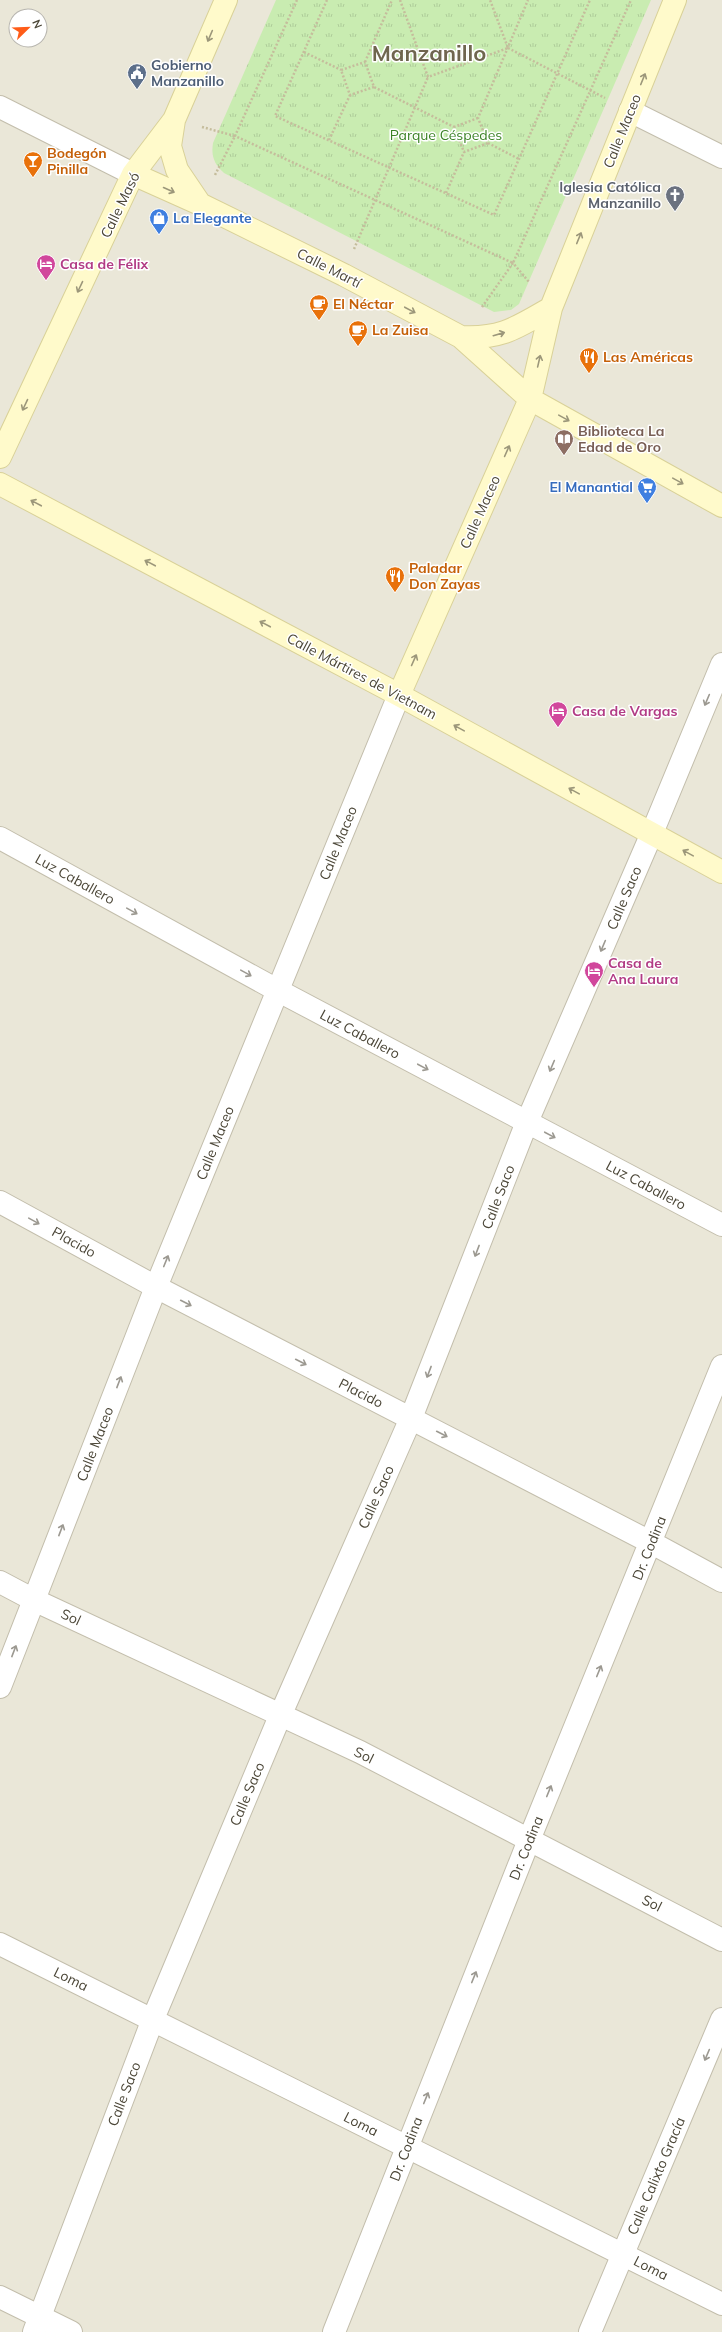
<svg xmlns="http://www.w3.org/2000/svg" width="722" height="2332" font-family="Mulish,sans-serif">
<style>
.residential{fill:#eae7d8;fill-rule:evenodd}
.grass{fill:url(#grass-tufts)}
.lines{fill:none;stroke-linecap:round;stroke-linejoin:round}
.pedestrian-casing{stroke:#c3beac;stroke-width:24}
.minor-casing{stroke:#c3beac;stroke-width:24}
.tertiary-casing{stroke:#c3beac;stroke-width:24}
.secondary-casing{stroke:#d9d198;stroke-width:24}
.path{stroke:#c5bd9c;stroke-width:2.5;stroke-dasharray:2 2;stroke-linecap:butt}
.pedestrian{stroke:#fff;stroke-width:22}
.minor{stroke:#fff;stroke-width:22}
.tertiary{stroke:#fff;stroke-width:22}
.secondary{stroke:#fffacb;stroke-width:22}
.oneway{stroke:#9c977a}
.oneway2{stroke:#9c9991}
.labels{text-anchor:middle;stroke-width:3;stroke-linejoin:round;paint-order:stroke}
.service-label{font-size:14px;font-weight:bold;fill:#4e5e75;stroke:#fff;text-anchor:start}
.street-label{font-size:14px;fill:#4b4637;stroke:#fff}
.park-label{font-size:14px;fill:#3b8225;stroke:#fff}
.food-label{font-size:14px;font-weight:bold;fill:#c56008;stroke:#fff;text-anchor:start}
.worship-label{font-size:14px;font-weight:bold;fill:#5b616d;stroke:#fff;text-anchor:end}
.shop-label{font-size:14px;font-weight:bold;fill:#366cbe;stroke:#fff;text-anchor:start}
.hotel-label{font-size:14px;font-weight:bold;fill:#b23c85;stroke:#fff;text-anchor:start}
.education-label{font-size:14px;font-weight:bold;fill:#785e54;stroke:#fff;text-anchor:start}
.town-label{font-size:22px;font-weight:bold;fill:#6f664e;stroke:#fff}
</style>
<defs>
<pattern id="grass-tufts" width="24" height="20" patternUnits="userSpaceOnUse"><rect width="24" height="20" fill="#c9ecb1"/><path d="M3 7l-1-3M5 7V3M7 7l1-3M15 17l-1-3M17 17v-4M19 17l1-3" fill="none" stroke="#aecc99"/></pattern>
</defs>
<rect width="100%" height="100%" fill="#f6f4ea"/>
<path class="residential" d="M0,0h722v2332h-722zM16,16h24v24h-24z"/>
<path class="grass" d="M276,0h375l-132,304 -8,6 -17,2 -270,-139c-10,-9 -13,-17 -11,-30z"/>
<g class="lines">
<defs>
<path id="pedestrian" d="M0,107l133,67
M630,111l92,46"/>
<path id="minor" d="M0,838l277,152 445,235
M0,1202l156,85 496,256 70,38
M0,1582l34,18 326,152 362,188
M0,1944l722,360
M34,2332l119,-313 127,-303 131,-298 116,-296 125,-289
M334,2332l195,-492 193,-474
M590,2332l132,-313"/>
<path id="tertiary" d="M652,833l70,-169
M0,1687l156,-400 243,-592
M0,2297l71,35"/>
<path id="secondary" d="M174,120l-4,26 7,24 23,34
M133,174l67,30 144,71 117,62 69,62 192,107
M461,337c41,2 55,-9 90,-29
M0,457l133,-283 41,-54 52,-120
M0,484l399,211 323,177
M399,695l131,-296 21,-91 124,-308"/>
</defs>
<use href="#pedestrian" class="pedestrian-casing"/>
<use href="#minor" class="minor-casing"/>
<use href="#tertiary" class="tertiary-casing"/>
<use href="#secondary" class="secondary-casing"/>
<path class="path" d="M297,0l-62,136 278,127 118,-263
M327,0l-52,116 219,99 96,-215
M400,0l28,77 80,-29 -18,-48
M508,48l97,50
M304,52l37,18
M365,62l27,-62
M374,87l-24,8 -9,-25 24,-8 9,25 80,40
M478,118l-24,9 10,25 24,-9 -10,-25 50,-118
M202,127l33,9 -20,39
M329,140l21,-45
M488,143l31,16
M446,193l18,-41
M354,249l74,-172
M482,307l31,-44 16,19"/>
<use href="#pedestrian" class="pedestrian"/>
<use href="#minor" class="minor"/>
<use href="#tertiary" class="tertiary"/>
<use href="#secondary" class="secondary"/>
</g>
<defs><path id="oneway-shaft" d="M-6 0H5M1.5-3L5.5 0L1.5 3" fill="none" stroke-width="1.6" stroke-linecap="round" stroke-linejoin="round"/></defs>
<g class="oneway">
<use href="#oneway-shaft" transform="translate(210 36) rotate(113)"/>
<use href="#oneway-shaft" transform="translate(643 79) rotate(-68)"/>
<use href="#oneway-shaft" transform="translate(169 190) rotate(24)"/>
<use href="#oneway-shaft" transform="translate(579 238) rotate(-68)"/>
<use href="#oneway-shaft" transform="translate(80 287) rotate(115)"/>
<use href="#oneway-shaft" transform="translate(410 310) rotate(28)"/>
<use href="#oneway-shaft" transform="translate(499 334) rotate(-16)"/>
<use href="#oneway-shaft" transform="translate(539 361) rotate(-77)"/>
<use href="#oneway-shaft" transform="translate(25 405) rotate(115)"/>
<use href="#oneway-shaft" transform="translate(564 418) rotate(29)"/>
<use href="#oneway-shaft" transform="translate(507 451) rotate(-66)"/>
<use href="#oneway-shaft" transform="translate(678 481) rotate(29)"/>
<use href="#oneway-shaft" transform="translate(36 503) rotate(-152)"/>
<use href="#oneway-shaft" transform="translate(150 563) rotate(-152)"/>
<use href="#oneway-shaft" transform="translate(265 624) rotate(-152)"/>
<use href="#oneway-shaft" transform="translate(414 660) rotate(-66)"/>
<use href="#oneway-shaft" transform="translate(459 728) rotate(-151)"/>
<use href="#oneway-shaft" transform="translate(574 791) rotate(-151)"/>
<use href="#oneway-shaft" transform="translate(688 853) rotate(-151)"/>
</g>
<g class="oneway2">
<use href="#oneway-shaft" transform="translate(707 700) rotate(113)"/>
<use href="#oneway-shaft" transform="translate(132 911) rotate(29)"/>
<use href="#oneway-shaft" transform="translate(603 946) rotate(113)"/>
<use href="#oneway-shaft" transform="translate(246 973) rotate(29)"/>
<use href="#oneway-shaft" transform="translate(552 1066) rotate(113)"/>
<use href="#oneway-shaft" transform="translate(423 1067) rotate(28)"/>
<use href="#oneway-shaft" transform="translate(550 1135) rotate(28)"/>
<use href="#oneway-shaft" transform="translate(34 1221) rotate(29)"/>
<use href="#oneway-shaft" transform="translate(477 1251) rotate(111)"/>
<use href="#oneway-shaft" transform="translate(166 1261) rotate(-68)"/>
<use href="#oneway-shaft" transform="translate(186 1303) rotate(27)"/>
<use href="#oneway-shaft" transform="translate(301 1362) rotate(27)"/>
<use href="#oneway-shaft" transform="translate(429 1372) rotate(111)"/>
<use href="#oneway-shaft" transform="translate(119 1382) rotate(-69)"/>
<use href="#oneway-shaft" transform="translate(442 1434) rotate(27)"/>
<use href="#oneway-shaft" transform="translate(61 1530) rotate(-69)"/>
<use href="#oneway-shaft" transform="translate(14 1651) rotate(-69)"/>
<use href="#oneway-shaft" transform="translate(599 1671) rotate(-68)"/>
<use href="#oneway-shaft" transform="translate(549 1791) rotate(-68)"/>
<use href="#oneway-shaft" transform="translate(474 1977) rotate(-68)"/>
<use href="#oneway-shaft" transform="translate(707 2055) rotate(113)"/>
<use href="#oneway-shaft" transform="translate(426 2098) rotate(-68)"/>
</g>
<defs>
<symbol id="civic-pin" viewBox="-11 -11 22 30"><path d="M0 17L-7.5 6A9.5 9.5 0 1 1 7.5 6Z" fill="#5c6f8a" stroke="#fff"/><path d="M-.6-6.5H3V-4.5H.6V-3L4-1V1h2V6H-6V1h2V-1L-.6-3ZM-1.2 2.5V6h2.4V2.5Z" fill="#fff"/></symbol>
<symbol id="bar-pin" viewBox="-11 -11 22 30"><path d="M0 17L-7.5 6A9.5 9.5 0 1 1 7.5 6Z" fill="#e8710a" stroke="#fff"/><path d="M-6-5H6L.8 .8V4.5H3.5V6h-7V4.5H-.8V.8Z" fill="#fff"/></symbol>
<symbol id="church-pin" viewBox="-11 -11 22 30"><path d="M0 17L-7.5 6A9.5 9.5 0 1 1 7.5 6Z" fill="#6b7280" stroke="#fff"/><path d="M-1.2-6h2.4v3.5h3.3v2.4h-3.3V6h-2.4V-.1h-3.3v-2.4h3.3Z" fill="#fff"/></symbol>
<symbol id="shop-pin" viewBox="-11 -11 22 30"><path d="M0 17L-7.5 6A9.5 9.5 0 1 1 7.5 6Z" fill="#3f7fe0" stroke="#fff"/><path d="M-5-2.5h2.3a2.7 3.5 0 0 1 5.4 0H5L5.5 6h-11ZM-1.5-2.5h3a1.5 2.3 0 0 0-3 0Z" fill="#fff"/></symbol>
<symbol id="hotel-pin" viewBox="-11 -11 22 30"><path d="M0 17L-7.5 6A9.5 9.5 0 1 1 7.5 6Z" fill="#d1479c" stroke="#fff"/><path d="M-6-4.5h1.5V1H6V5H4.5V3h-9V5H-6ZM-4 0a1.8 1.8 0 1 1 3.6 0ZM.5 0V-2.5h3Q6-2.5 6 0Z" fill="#fff"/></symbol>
<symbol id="cafe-pin" viewBox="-11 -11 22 30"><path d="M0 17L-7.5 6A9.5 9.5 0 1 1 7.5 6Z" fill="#e8710a" stroke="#fff"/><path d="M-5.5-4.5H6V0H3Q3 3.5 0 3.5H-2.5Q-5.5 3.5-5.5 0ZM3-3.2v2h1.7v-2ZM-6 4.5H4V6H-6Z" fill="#fff"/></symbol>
<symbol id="restaurant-pin" viewBox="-11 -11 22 30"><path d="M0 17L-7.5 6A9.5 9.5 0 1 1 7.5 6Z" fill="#e8710a" stroke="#fff"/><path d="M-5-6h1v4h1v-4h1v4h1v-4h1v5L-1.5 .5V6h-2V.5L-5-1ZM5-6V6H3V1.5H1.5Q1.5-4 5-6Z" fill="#fff"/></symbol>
<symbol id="library-pin" viewBox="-11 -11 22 30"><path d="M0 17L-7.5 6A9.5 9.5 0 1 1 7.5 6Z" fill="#8d6e63" stroke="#fff"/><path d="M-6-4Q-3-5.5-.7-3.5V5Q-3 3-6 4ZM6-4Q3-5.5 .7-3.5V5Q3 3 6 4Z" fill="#fff"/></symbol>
<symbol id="supermarket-pin" viewBox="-11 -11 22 30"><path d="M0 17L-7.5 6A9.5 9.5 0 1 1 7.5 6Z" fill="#3f7fe0" stroke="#fff"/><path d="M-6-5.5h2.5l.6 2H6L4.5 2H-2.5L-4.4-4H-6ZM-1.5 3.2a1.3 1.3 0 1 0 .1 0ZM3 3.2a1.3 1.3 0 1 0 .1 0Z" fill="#fff"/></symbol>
</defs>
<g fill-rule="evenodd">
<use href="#civic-pin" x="126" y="62" width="22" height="30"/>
<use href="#bar-pin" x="22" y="150" width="22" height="30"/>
<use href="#church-pin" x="664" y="184" width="22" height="30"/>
<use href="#shop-pin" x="148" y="207" width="22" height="30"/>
<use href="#hotel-pin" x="35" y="253" width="22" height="30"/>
<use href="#cafe-pin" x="308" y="293" width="22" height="30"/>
<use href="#cafe-pin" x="347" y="319" width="22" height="30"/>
<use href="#restaurant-pin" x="578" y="346" width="22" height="30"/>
<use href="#library-pin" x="553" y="428" width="22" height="30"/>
<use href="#supermarket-pin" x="636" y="476" width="22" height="30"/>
<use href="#restaurant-pin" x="384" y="565" width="22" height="30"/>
<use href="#hotel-pin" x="547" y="700" width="22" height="30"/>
<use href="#hotel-pin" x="583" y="960" width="22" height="30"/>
</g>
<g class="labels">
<g class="service-label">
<text x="151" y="70">Gobierno<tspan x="151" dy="16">Manzanillo</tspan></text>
</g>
<g class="street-label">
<text transform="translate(622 131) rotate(-68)" y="5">Calle Maceo</text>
<text transform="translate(120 205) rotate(-64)" y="5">Calle Masó</text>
<text transform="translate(329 268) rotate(27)" y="5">Calle Martí</text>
<text transform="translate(480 512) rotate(-66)" y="5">Calle Maceo</text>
<text transform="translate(362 676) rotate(28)" y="5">Calle Mártires de Vietnam</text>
<text transform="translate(338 843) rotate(-68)" y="5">Calle Maceo</text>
<text transform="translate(75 879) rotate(29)" y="5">Luz Caballero</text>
<text transform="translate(624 898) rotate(-67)" y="5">Calle Saco</text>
<text transform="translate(360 1034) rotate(28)" y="5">Luz Caballero</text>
<text transform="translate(215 1143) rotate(-68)" y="5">Calle Maceo</text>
<text transform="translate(646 1185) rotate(28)" y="5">Luz Caballero</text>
<text transform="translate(498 1197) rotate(-69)" y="5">Calle Saco</text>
<text transform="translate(74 1242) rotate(29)" y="5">Placido</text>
<text transform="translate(361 1393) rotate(27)" y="5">Placido</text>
<text transform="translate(95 1444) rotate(-69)" y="5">Calle Maceo</text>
<text transform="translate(376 1497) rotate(-66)" y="5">Calle Saco</text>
<text transform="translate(649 1548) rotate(-68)" y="5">Dr. Codina</text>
<text transform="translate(71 1617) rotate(25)" y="5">Sol</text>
<text transform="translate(364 1755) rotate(26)" y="5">Sol</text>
<text transform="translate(247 1794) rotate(-67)" y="5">Calle Saco</text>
<text transform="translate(526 1848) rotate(-68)" y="5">Dr. Codina</text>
<text transform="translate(652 1903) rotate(27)" y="5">Sol</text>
<text transform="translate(71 1979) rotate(26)" y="5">Loma</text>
<text transform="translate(124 2094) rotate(-69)" y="5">Calle Saco</text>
<text transform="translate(361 2124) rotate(27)" y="5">Loma</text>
<text transform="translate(406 2149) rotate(-69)" y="5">Dr. Codina</text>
<text transform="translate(656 2176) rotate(-67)" y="5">Calle Calixto Gracía</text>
<text transform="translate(651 2268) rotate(27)" y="5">Loma</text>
</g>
<g class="park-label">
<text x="446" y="140">Parque Céspedes</text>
</g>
<g class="food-label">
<text x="47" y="158">Bodegón<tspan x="47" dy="16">Pinilla</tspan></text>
<text x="333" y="309">El Néctar</text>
<text x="372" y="335">La Zuisa</text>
<text x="603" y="362">Las Américas</text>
<text x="409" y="573">Paladar<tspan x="409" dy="16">Don Zayas</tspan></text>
</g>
<g class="worship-label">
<text x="661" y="192">Iglesia Católica<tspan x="661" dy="16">Manzanillo</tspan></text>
</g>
<g class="shop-label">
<text x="173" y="223">La Elegante</text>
<text x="633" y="492" text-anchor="end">El Manantial</text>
</g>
<g class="hotel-label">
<text x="60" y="269">Casa de Félix</text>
<text x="572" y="716">Casa de Vargas</text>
<text x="608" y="968">Casa de<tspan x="608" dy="16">Ana Laura</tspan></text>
</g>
<g class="education-label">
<text x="578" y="436">Biblioteca La<tspan x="578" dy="16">Edad de Oro</tspan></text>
</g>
<g class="town-label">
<text x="429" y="61">Manzanillo</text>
</g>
</g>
<g transform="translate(28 28) rotate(67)"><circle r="19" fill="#ffffff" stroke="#b7b5af"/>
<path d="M0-3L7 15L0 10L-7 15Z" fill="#ff5c18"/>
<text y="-6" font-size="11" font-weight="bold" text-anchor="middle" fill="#4b4637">N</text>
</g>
</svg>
